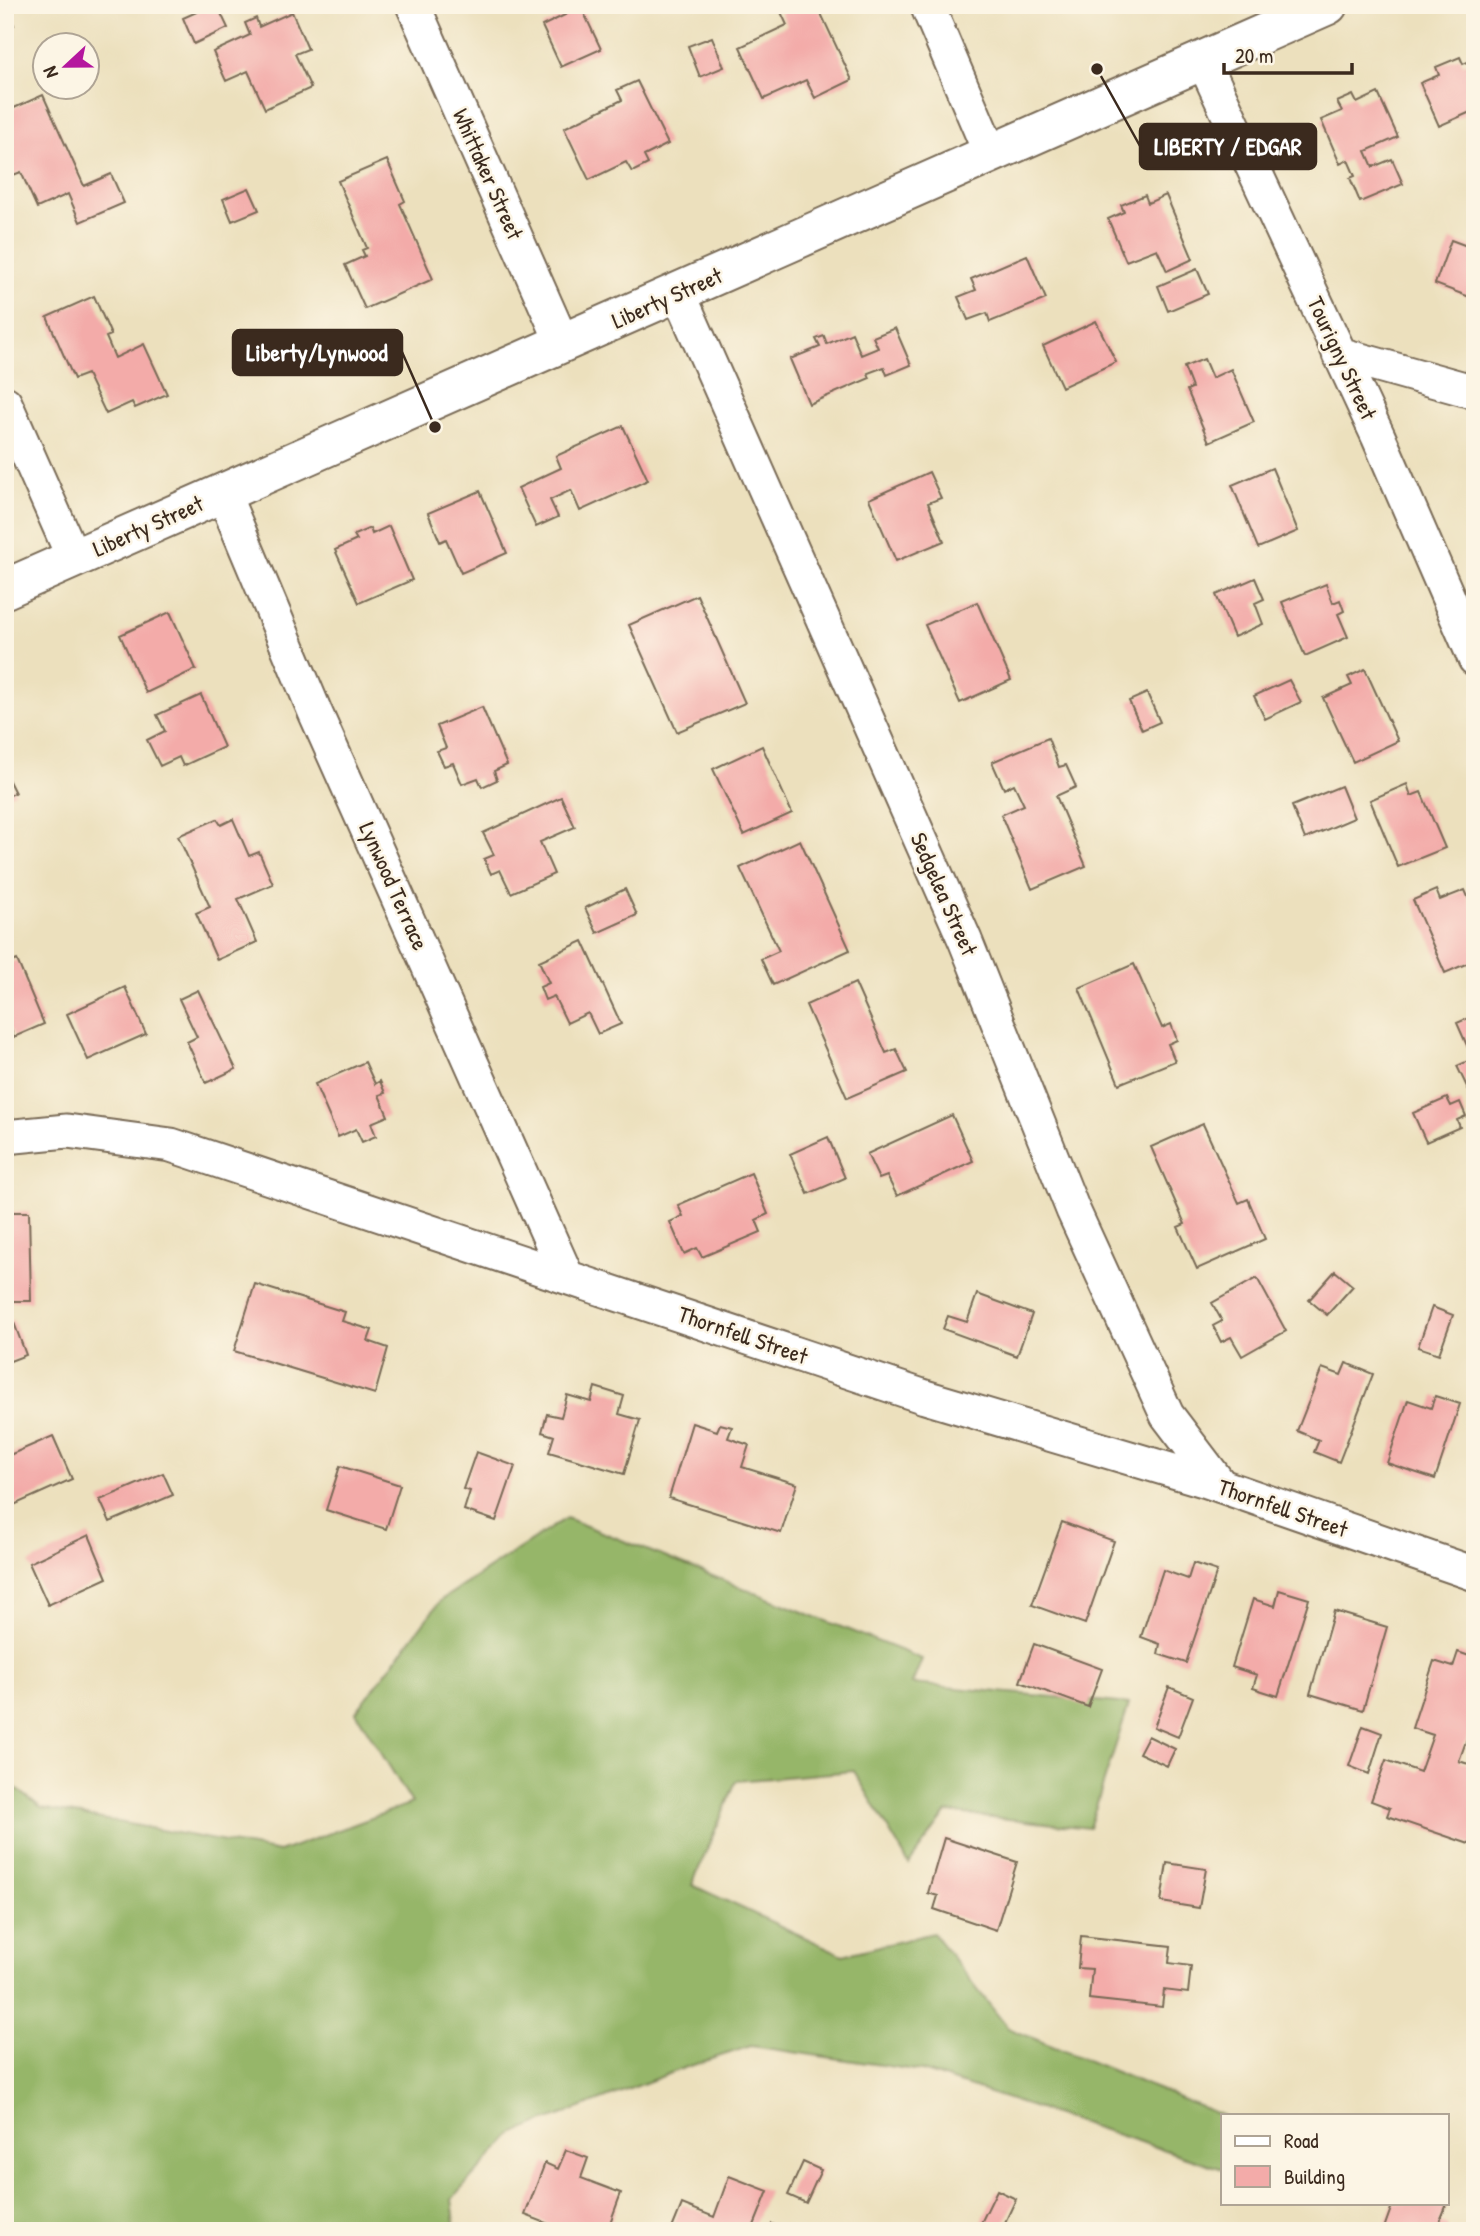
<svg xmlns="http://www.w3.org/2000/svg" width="1480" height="2236" font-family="'Patrick Hand',sans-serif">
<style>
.forest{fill:#96b669;stroke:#687044;stroke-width:2}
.building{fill:#f3aba9}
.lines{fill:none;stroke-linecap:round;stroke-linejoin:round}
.street-casing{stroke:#796a56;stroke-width:37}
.secondary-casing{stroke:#796a56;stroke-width:42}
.street{stroke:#fff;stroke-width:33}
.secondary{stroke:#fff;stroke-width:38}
.labels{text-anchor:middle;stroke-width:5;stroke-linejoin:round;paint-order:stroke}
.street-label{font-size:23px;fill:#3b2a1e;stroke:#fcf5e5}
.leader{fill:none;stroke:#3b2a1e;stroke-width:2.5}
.callout-dot{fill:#3b2a1e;stroke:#fcf5e5;stroke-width:2.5}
.callout{fill:#3b2a1e;stroke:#3b2a1e;stroke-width:2.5}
.callout-label{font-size:24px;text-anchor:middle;font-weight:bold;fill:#fff}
</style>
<rect width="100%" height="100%" fill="#fcf5e5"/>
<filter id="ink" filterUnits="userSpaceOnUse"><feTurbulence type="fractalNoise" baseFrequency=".0143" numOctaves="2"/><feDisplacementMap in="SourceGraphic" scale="14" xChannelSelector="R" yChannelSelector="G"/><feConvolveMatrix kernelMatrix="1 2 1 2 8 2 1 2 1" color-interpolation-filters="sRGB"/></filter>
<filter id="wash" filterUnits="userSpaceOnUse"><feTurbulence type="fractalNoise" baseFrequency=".00686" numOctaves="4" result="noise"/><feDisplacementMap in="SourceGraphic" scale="28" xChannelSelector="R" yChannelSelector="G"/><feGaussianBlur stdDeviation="1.57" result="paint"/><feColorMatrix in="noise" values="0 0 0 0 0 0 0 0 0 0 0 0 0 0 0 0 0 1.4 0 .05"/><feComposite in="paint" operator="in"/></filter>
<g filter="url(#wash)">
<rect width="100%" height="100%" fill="#ece0bd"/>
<path class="forest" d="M566,1518l356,141 -10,25 217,20 -40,124 -142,-16 -38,52 -55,-93 -118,10 -44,104 151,70 90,-22 75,95 215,88v53l-301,-98 -171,-25 -67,22 -172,66 -60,65 4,32h-451v-451l37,28 237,44 133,-49 -56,-91 85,-112z"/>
<g id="blocks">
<path class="building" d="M5,5l9,20 -9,4z
M212,5h5l11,23 -34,16 -11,-26z
M563,5h26l-7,4 19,40 -40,18 -19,-41 25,-12z
M791,5h26l35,75 -37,18 -9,-18 -42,19 -24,-52 47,-22 -7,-15z
M1060,5h18l-15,7z
M292,12l16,37 -13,5 16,34 -46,21 -17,-38 -22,10 -13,-29 37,-17 -5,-12 11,-5 3,9z
M712,37l12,30 -24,10 -12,-31z
M1460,57l3,7 12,-5v51l-36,16 -19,-43 19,-8 -3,-8z
M637,81l31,63 -24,12 4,8 -16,8 -6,-10 -37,18 -25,-52 58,-28 -5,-10z
M1378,93l20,44 -32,14 7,16 19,-8 11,25 -43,18 -10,-24 5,-2 -7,-16 -8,4 -19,-44 21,-9 -5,-9 16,-7 4,8z
M43,95l41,91 27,-12 13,29 -44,19 -12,-28 -31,14 -16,-36 -16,6v-66z
M387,160l18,41 -5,3 33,75 -68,30 -20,-44 20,-9 -3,-6 5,-2 -29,-67z
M249,188l10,22 -27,11 -9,-22z
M1145,195l3,8 18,-8 27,64 -26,12 -10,-22 -31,12 -18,-42 16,-7 -3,-7z
M1451,240l24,9v50l-40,-15z
M1027,255l19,44 -56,23 -3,-9 -19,7 -10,-23 18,-7 -5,-11z
M1197,269l11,25 -40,17 -10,-25z
M94,296l17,39 -5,2 9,21 29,-14 23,50 -32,14 -3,-6 -26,12 -19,-40 -13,5 -27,-62z
M1096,321l20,41 -54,25 -19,-41z
M895,328l16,37 -24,10 -3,-8 -16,6 2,5 -61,26 -19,-45 30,-12 -4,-8 8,-3 3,8 25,-11 9,22 17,-7 -5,-11z
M1204,359l8,19 19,-9 23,53 -45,20 -22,-52 5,-2 -8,-21z
M623,426l25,54 -68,31 -9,-21 -21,10 8,17 -22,10 -18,-39 43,-20 -5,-12z
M1272,468l26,63 -40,17 -26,-63z
M929,472l12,26 -13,5 16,38 -48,20 -27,-62z
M480,491l27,62 -46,20 -15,-34 -6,3 -12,-29z
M389,526l23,54 -53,23 -24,-53 22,-10 -3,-5 16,-7 2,6z
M1255,578l9,21 -9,4 8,21 -29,13 -18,-42z
M1326,584l7,19 7,-3 4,11 -6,3 10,23 -43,19 -23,-54z
M697,595l48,108 -68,29 -48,-107z
M977,602l34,78 -51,23 -35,-78z
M170,612l26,57 -50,24 -26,-58z
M1365,669l33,72 -45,21 -30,-64 29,-13 -4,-8z
M1289,680l12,22 -36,17 -11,-23z
M1147,693l13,29 -18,8 -13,-29z
M201,695l23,52 -41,19 -4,-9 -19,9 -13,-26 18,-9 -8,-16z
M482,707l25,58 -13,6 3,9 -15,7 -4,-9 -16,6 -9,-21 -9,3 -7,-15 9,-3 -9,-22z
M1048,738l11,29 7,-2 10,22 -20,9 30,70 -54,23 -31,-74 23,-10 -10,-21 -10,5 -12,-27z
M762,746l30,67 -48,22 -31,-66z
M5,773l10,20 -10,4z
M1407,784l4,12 10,-4 24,56 -47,19 -28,-67z
M1341,786l13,32 -49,21 -13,-33z
M561,797l14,30 -35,15 14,32 -43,19 -11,-23 -9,4 -7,-15 10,-4 -11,-22z
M217,819l4,6 12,-6 16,37 10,-4 14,32 -35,15 19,43 -40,18 -21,-47 14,-6 -32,-71z
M800,840l50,110 -77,35 -12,-26 18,-8 -39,-83z
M625,889l12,26 -40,18 -12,-25z
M1436,890l4,10 25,-10 10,23v47l-30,13 -32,-73z
M583,941l38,83 -23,10 -10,-21 -21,10 -13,-27 -9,4 -5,-13 9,-4 -10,-22z
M17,960l27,64 -30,13 -3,-7 -6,2v-67z
M1134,964l28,64 9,-4 6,16 -9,4 7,17 -56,23 -40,-96z
M855,983l31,70 10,-4 11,23 -60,26 -41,-93z
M125,987l21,47 -58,26 -21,-46z
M198,990l38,79 -30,14 -19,-41 10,-5 -18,-38z
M1475,1015v71l-7,3 -11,-23 16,-7 -16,-36z
M365,1062l10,22 5,-3 5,12 -6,2 9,21 -17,7 5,13 -14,6 -6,-13 -18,8 -23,-53z
M1447,1098l4,8 9,-4 6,14 -9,4 3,7 -34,15 -13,-29z
M952,1115l21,46 -76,35 -10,-20 -8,3 -12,-25z
M1203,1124l36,79 9,-4 17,40 -68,30 -19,-42 7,-3 -34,-77z
M828,1137l17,41 -37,16 -18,-40z
M751,1173l17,41 -12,6 5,12 -59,25 -5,-9 -13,6 -14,-32 13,-6 -5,-11z
M5,1212h24l2,89h-26z
M1335,1271l18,15 -26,29 -18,-15z
M1257,1278l29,53 -44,25 -11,-19 -10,5 -8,-16 9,-5 -10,-18z
M255,1284l90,28 -3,9 30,9 -4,11 20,7 -13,46 -141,-43z
M977,1294l55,20 -15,42 -74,-27 5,-13 19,6z
M1432,1307l21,8 -14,39 -21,-7z
M13,1320l13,35 -21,8v-40z
M1346,1363l27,11 -34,88 -25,-10 5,-12 -22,-9 25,-63 19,7z
M595,1387l29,9 -5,18 21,6 -16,54 -75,-22 5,-16 -12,-4 5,-18 14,3 6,-22 24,7z
M1435,1396l25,8 -25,75 -48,-16 21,-63 23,8z
M692,1423l25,8 3,-7 12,3 -4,11 21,7 -7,22 55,17 -16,49 -112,-35z
M53,1436l19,43 -67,30v-52z
M476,1452l39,14 -19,55 -32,-11 6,-19 -7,-2z
M340,1466l60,19 -14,44 -60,-19z
M163,1473l10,22 -63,27 -10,-22z
M1062,1522l52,19 -29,83 -53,-19z
M89,1535l18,43 -59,27 -19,-42z
M1193,1563l24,8 -31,92 -28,-9 2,-10 -19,-7 22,-67 25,9z
M1279,1590l30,9 -31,97 -25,-8 4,-13 -25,-8 21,-68 22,7z
M1334,1611l53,16 -24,83 -53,-16z
M1034,1644l68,25 -14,38 -68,-25z
M1458,1652l17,6v58l-16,45 16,5v80l-88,-30 3,-8 -19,-7 15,-41 34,12 13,-37 -21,-7 22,-67 19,6z
M1169,1687l24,10 -15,40 -24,-10z
M1363,1726l19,7 -13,41 -20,-8z
M1148,1736l27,13 -8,17 -28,-13z
M944,1838l73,24 -21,68 -62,-21 4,-13 -10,-3z
M1167,1863l39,6 -7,39 -38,-6z
M1081,1936l90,10 -2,17 22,3 -3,27 -24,-3 -2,17 -73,-8 3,-30 -14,-1z
M566,2150l22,8 -7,20 40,15 -14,38h-40l-42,-16 20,-52 13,6z
M803,2162l18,8 -15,33 -18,-8z
M729,2176l39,15 -15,37 6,3h-88l11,-27 32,13z
M997,2190l19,9 -15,32h-24z
M1393,2203l54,1 -8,19 10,3 -2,5h-64z
M772,2224l15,7h-18z"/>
</g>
</g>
<g filter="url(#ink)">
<use href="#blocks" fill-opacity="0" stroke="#796a56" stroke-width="2"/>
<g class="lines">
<defs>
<path id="street" d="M413,5l150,339
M927,5l64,150
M1203,60l175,376 97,223
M678,292l287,648 108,270 94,205 54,71
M1339,354l136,38
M5,403l69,156
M223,493l92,219 252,565
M5,1137l62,-6 104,14 754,252 282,84 268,93"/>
<path id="secondary" d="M5,589l1323,-584"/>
</defs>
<use href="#street" class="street-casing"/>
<use href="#secondary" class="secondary-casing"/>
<use href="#street" class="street"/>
<use href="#secondary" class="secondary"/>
</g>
</g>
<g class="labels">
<g class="street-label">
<text transform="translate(488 174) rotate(66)" y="8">Whittaker Street</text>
<text transform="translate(667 298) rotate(-24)" y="8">Liberty Street</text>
<text transform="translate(1342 358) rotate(65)" y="8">Tourigny Street</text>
<text transform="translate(148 526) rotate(-24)" y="8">Liberty Street</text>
<text transform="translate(394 886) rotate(66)" y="8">Lynwood Terrace</text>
<text transform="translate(944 894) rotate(66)" y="8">Sedgelea Street</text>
<text transform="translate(743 1335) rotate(19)" y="8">Thornfell Street</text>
<text transform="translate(1283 1508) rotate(19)" y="8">Thornfell Street</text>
</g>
</g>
<path class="leader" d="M1097 69L1140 146M435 427L402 352"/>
<g class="callout-dot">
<circle cx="1097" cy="69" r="7"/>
<circle cx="435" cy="427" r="7"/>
</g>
<g class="callout">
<rect x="1140" y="124" width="176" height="45" rx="7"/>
<rect x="233" y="330" width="169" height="45" rx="7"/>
</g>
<g class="callout-label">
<text x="1228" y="155">LIBERTY / EDGAR</text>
<text x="317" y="361">Liberty/Lynwood</text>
</g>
<rect width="1480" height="2236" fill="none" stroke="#fcf5e5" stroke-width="28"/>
<rect x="1221" y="2114" width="228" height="91" fill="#fcf5e5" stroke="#afa495" stroke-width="2"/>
<rect x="1235" y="2136" width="35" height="10" fill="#ffffff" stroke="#afa495" stroke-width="2"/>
<text x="1284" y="2148" font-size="21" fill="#3b2a1e">Road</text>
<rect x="1235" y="2166" width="35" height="21" fill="#f3aba9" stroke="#afa495" stroke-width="2"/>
<text x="1284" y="2184" font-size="21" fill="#3b2a1e">Building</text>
<g transform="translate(66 66) rotate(248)"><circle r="33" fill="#fcf5e5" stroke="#afa495" stroke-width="2"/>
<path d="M0-5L12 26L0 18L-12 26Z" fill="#b5179e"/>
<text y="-10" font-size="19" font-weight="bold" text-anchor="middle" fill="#3b2a1e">N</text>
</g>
<path d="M1224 63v10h128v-10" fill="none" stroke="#3b2a1e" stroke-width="3.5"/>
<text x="1235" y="63" font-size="21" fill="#3b2a1e" stroke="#fcf5e5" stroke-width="5" paint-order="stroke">20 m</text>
</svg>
